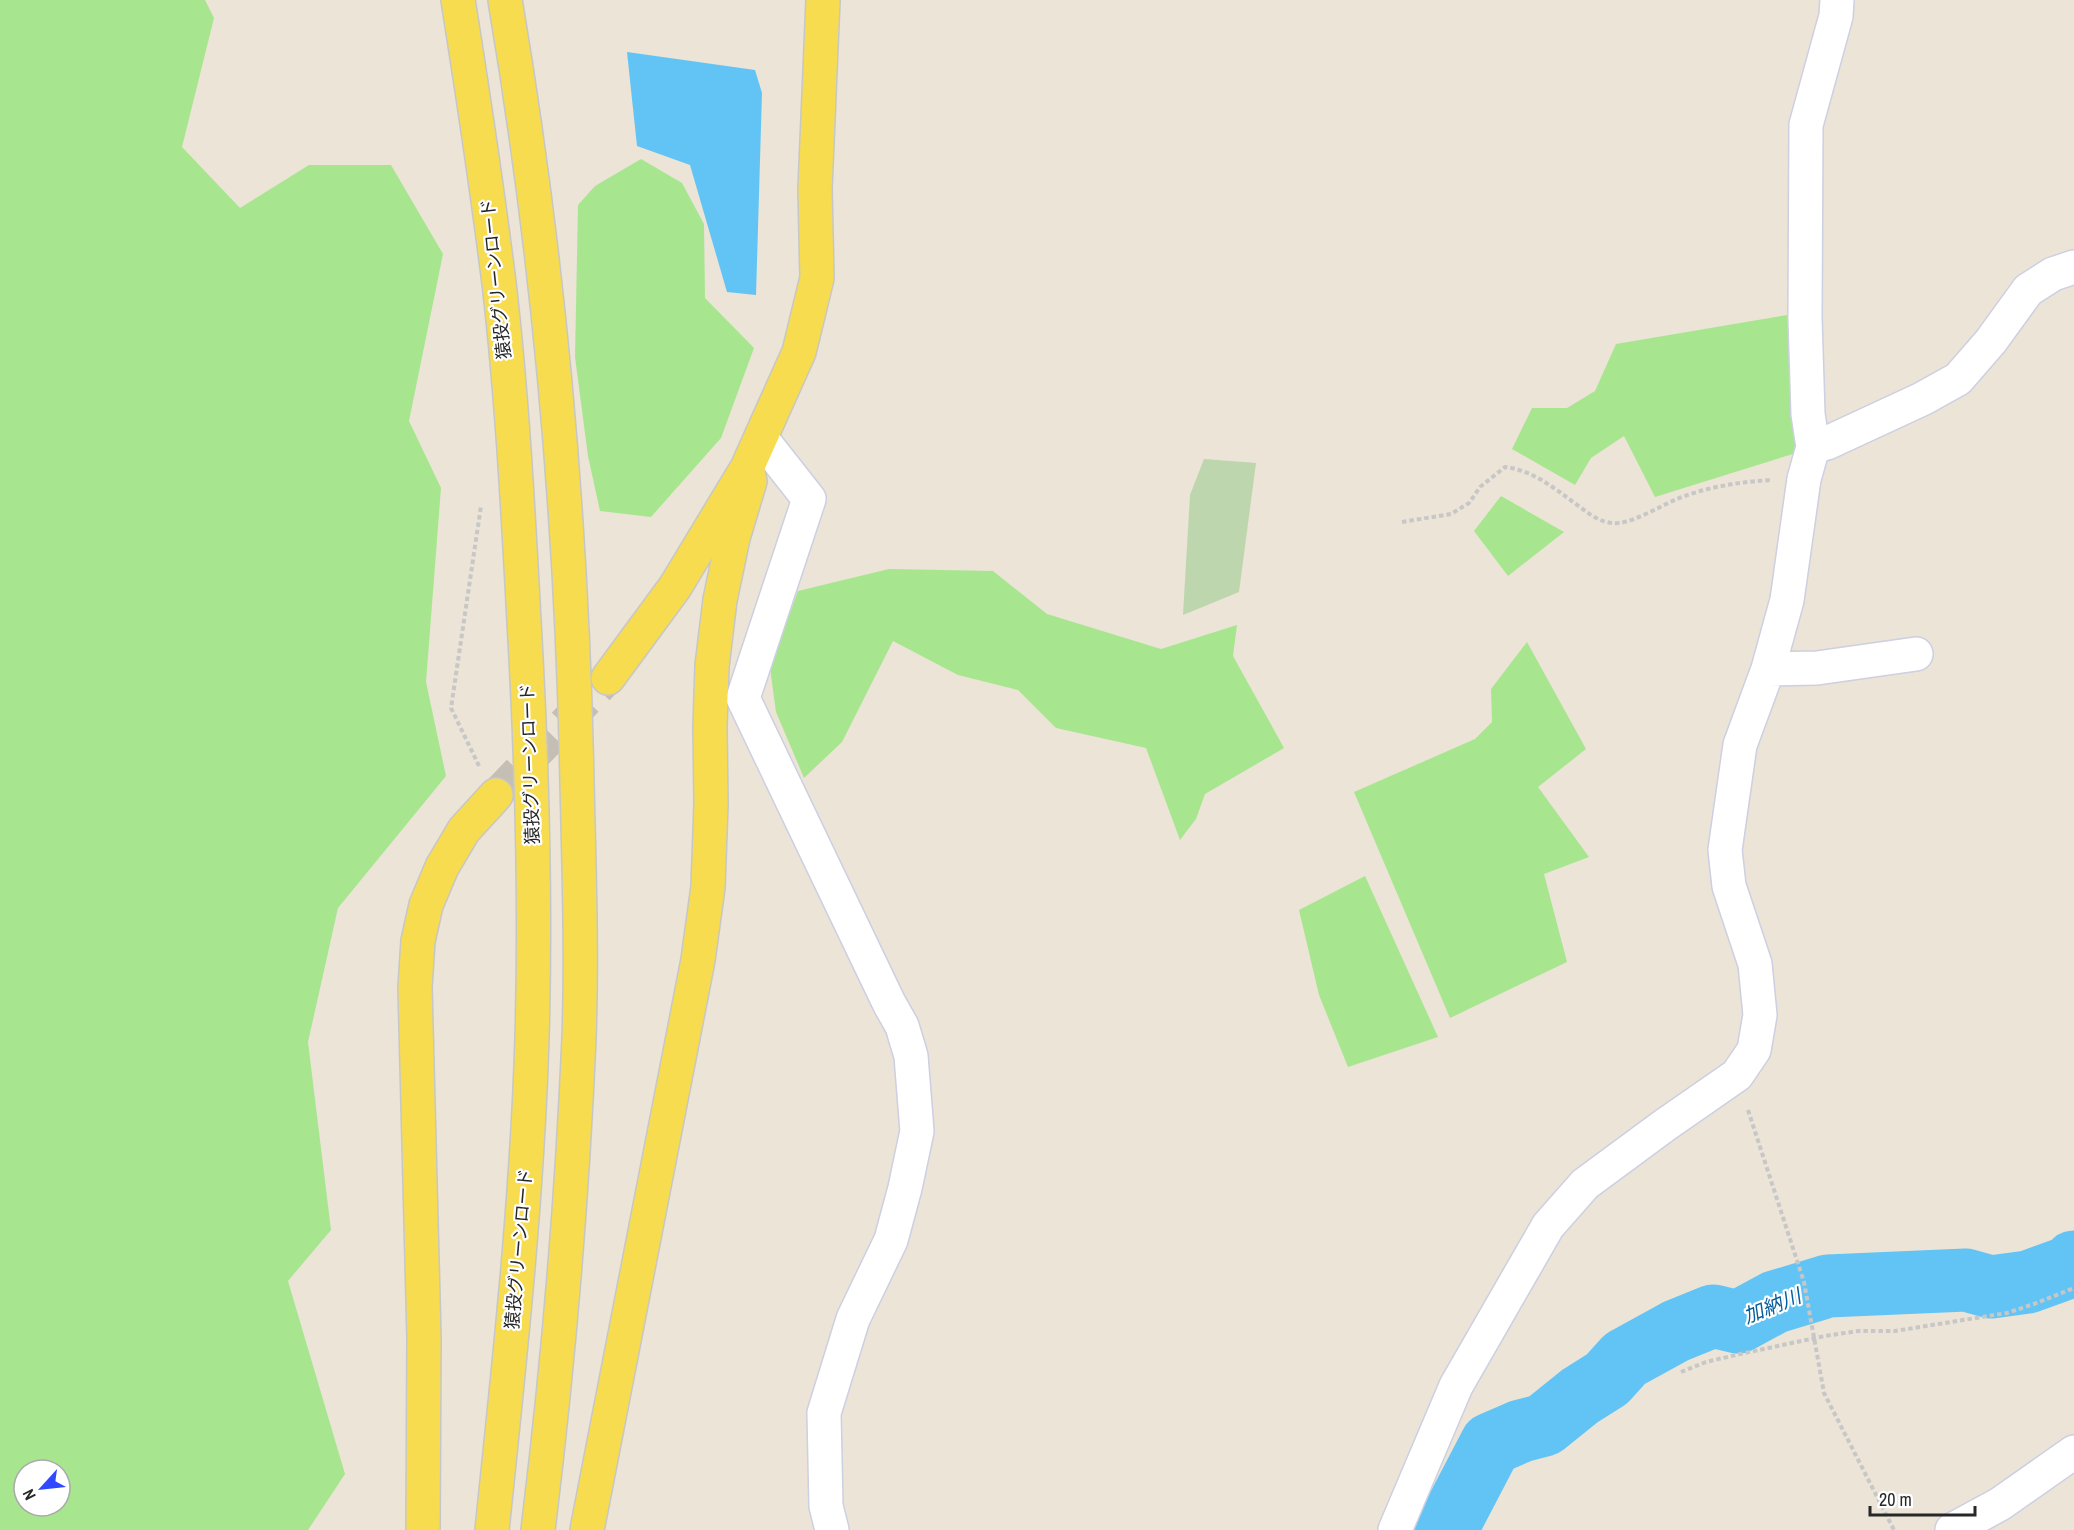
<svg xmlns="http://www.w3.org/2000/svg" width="2074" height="1530" font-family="'Archivo Narrow','Noto Sans JP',sans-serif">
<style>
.green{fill:#a7e68f;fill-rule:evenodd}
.cemetery{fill:#bed6ad}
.water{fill:#62c4f5}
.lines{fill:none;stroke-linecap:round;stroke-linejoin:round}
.river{stroke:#62c4f5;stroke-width:63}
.major-tunnel{stroke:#c4beb4;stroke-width:33;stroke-dasharray:33 16;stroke-linecap:butt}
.minor-casing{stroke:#cdcfe2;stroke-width:36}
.major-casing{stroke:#c7c7c7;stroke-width:36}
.path{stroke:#c7c7c7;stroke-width:4;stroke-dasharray:4.5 3;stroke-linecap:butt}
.minor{stroke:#fff;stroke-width:33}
.major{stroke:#f8dc4f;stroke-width:33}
.labels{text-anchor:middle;stroke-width:4.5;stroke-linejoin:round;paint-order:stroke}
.street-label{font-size:18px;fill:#272727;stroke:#fff}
.water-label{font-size:20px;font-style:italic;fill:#065e9c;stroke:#fff}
</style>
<rect width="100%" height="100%" fill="#ebe4d7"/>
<path class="green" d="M0,0h205l9,18 -32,129 58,61 69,-43h82l52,89 -34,167 32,67 -15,194 20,94 -108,132 -30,134 23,188 -43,51 57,193 -37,56h-308zM24,1470h36v36h-36z
M641,159l41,24 22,41 1,74 49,50 -33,90 -70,79 -51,-6 -12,-55 -13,-99 3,-152 17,-19z
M1787,315l9,138 -141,44 -31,-61 -33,22 -16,27 -63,-36 20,-41h35l28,-17 21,-47z
M1501,496l63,36 -56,44 -34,-45z
M889,569l104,2 54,43 114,35 76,-24 -4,31 51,92 -79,46 -9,25 -16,21 -34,-92 -90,-20 -38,-38 -60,-15 -65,-34 -51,101 -38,36 -28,-66 -6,-44 28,-77z
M1527,642l59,107 -48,38 51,70 -45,17 23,88 -117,56 -96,-226 121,-53 17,-17 -1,-33z
M1365,876l73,161 -90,30 -29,-72 -20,-85z"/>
<path class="cemetery" d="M1204,459l52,4 -17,129 -56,23 7,-120z"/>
<path class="water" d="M627,52l128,18 7,23 -6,202 -29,-3 -37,-127 -53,-19z"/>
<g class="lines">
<path class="river" d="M1446,1530l45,-86 30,-13 23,-6 36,-29 27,-17 18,-20 51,-28 37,-15 25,6 37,-20 53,-16 138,-6 25,7 37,-5 44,-16 2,-4"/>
<path class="major-tunnel" d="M496,795l112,-117"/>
<defs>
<path id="minor" d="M761,438l48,61 -66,199 146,305 13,23 9,30 6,75 -12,57 -14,52 -38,79 -29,94 2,93 6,24
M1813,447l14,-4 95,-44 36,-20 33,-38 37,-51 25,-16 21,-7
M1768,669l49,-1 99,-14
M1395,1530l61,-144 92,-160 37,-42 80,-59 72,-50 17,-25 6,-35 -5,-51 -26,-78 -4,-36 15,-105 28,-76 19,-69 17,-121 9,-32 -5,-33 -3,-96 1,-193 30,-109 1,-16
M1952,1530l48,-26 74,-52"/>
<path id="major" d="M458,0c15,94 29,188 41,283 13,112 19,225 25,338 8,139 12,278 8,417 -5,165 -23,328 -40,492
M505,0c44,259 67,521 72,783 2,85 5,170 2,255 -7,164 -21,329 -41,492
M608,678l67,-91 72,-119 52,-116 18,-74 -2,-89 8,-189
M423,1530l1,-192 -9,-351 3,-46 8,-36 16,-38 22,-37 32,-35
M587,1530l111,-570 10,-73 3,-83 -1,-77 2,-61 8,-66 13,-62 17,-57 -3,-13"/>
</defs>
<use href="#minor" class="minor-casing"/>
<use href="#major" class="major-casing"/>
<path class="path" d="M1402,522l49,-8 18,-11 11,-16 25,-20c26,3 47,19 68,35 13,9 24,20 40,21 17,2 47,-17 64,-24 29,-12 62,-17 94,-19
M479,766l-28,-58 30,-202
M1748,1110l56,172 20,111 70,137
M1681,1372l25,-10 34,-8 85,-18 33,-5h37l112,-18 27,-9 40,-16"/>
<use href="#minor" class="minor"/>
<use href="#major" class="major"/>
</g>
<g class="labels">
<g class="street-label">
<text transform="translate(496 279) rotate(-96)" y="6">猿投グリーンロード</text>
<text transform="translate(530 764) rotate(-92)" y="6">猿投グリーンロード</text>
<text transform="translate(519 1249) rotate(-85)" y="6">猿投グリーンロード</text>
</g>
<g class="water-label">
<text transform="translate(1772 1306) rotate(-22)" y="7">加納川</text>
</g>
</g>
<g transform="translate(42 1488) rotate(243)"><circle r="28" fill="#ffffff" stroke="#a9a9a9" stroke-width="1.5"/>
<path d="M0-4.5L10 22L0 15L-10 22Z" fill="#3048ff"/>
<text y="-9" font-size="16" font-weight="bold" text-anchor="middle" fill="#272727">N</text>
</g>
<path d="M1870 1506v9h105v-9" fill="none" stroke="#272727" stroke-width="3"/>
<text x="1879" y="1506" font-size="18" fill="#272727" stroke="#ffffff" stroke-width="4.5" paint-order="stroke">20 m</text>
</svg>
